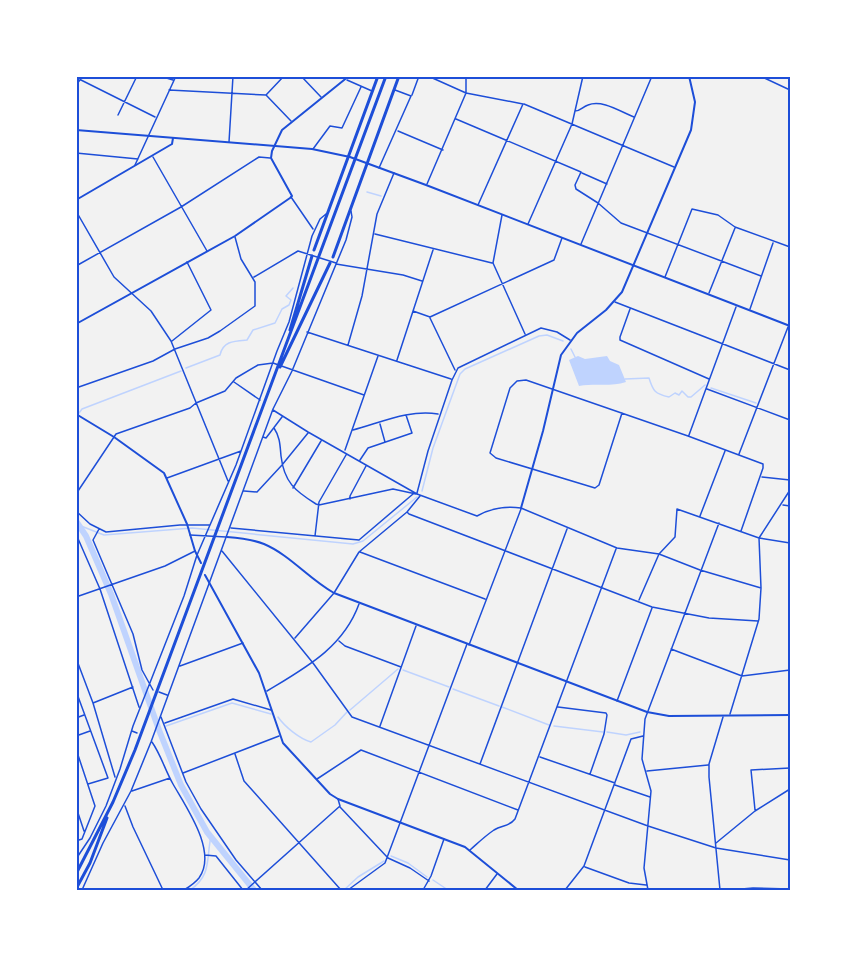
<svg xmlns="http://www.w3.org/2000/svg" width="867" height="967" font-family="'Varela Round',sans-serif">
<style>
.water{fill:#bfd3fe}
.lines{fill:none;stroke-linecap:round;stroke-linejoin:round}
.stream{stroke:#bfd3fe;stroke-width:1.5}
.river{stroke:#bfd3fe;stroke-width:6}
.minor{stroke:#1d4ed8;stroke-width:1.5}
.tertiary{stroke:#1d4ed8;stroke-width:2}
.secondary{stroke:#1d4ed8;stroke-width:2}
.trunk{stroke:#1d4ed8;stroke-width:3}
.neatline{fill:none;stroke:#1d4ed8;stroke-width:2}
</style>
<rect width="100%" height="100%" fill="#f2f2f2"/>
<path class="water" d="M578,356l7,3 22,-3 3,5 9,4 7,17c-14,5 -31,1 -47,4l-10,-26z"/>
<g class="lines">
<path class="stream" d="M367,192l14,4
M571,349l4,8
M186,368l34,-13c3,-14 14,-14 27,-15l6,-10 22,-7 7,-14 7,-4 2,-5 -5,-4 7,-8
M625,379l24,-1c4,13 6,16 20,19l6,-4 4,2 3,-4 6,6h3l14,-12
M711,388l45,15
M79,413l3,-4 99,-38
M422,491l11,-43 27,-74 5,-5 74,-33 8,-1 16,6
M81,526l23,9 88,-7 161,16 10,-3 54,-44
M403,670l46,17
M453,689l46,17
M502,707l47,18
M350,710l48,-41
M278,717c7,10 22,22 33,25l24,-17 12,-13
M166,726l66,-23 39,11
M554,726l49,6
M607,732l19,3 14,-3
M391,856l17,7 19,14
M433,880l15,10
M190,890c22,-15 16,-31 21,-54
M344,890l14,-13 26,-16"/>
<path class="river" d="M76,521l10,15 25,58 48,136 22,55 26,47 47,58"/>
<path class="minor" d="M160,76l13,4
M301,76l20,21
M428,76l38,17 57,11 -45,101
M760,76l30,14
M81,80l74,37
M347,80l25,11
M76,85l7,-9
M169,90l97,5 25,26
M266,95l18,-19
M412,95l7,-19
M524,104l150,63
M575,111c6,0 7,-4 13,-6 14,-6 33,7 46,12
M118,115l19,-39
M456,119l125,53 -6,13 1,4 22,14 23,20 140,53
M398,131l45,19
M229,142l4,-66
M313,149l17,-23 12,2 19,-41
M76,153l62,6
M153,157l54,94
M135,165l41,-89
M379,168l32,-72 -16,-6
M582,173l25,11
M427,184l39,-91v-17
M291,197l22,32
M76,211l38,66 37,34 20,30 57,140
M502,215l-9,48 32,71
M528,224l44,-100 11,-48
M375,234l117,29
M581,244l71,-168
M336,264l67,11 19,6
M76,266l105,-59 78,-50 11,1
M254,277l44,-26 38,12
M665,277l27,-68 26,6 17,12 55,20
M709,293l26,-65
M615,302l175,68
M630,309l-10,28v3l89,39
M750,309l23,-66
M413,311l17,6 124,-57 8,-22
M430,318l25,52
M307,332l144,47
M172,341l39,-31 -24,-48
M348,345l14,-49 15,-82 17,-41
M397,360l36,-110
M234,382l26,18
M76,388l77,-27 22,-12 33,-11 12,-7 35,-25v-24l-14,-23 -6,-22
M707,389l83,31
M273,410l35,22 109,62 60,22c14,-8 28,-10 44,-8l96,40 42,6 41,16 61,18
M622,413l-23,72 -4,3 -99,-30 -6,-5 20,-65 7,-7 9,-1 162,56 75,28v4l-22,63
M380,424l5,18
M274,428c6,9 6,17 7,28 3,26 14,35 35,48l3,1 74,-16 23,5
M353,430c27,-7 56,-21 85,-16
M689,435l47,-128
M263,437l3,1 16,-21
M345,450l33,-94
M739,454l49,-127
M360,460l8,-12 44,-15 -6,-18
M762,477l28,3
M167,478l74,-27
M293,488l28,-47
M244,491l13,1 25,-27 26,-32
M417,493l11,-42 24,-71 6,-12 83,-40 16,4 13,8
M76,494l40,-60 74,-26 6,-5 29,-12 11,-13 22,-13 15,-2 91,32
M350,499v-3l16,-30
M783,505l7,1
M76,511l14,13 16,8 74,-7h30
M407,512l2,2 243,93 57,11 49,3
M700,516l25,-65
M231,528l128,12 54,-46
M99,529l-6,11 40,94 9,36 11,20
M76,534l24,55 39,118
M190,535l36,2
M315,536l4,-34 27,-47
M222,551l91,112 39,54 296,109 68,22 74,12
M360,552l125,47
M76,597l89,-31 30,-15
M639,600l20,-46 16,-17 2,-28 82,29 31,5
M295,638l39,-45 25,-41 48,-40 13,-16
M339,641l6,5 56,21
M469,645l52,-136
M671,649l71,27 48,-6
M76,658l17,45 22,74
M180,666l63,-23
M76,691l32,87 -20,6
M267,691c38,-23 76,-43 92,-87
M159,692l8,3
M617,701l35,-93
M93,703l40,-16
M558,707l48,6 1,2 -3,19 -14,40
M730,714l29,-95 2,-31 -2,-50 31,-48
M161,717l25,65 15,27 35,51 26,30
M76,718l8,-3
M165,723l68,-24 38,11
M380,726l36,-100
M132,731l5,2
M76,736l14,-5
M152,742c9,13 13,28 21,42 13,23 45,68 26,94 -4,5 -10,9 -15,12
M76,749l19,57 -13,33 -6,2
M235,754l9,27 97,109
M540,757l75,26
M480,764l87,-235
M647,771l61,-6
M183,773l96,-37
M317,779l44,-29 157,60
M615,785l35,12
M132,791l38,-13
M125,806l8,21 30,63
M76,807l8,24
M340,807l48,51 22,10 19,13
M755,810l-4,-40 39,-2
M716,843l39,-32 35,-22
M470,850c8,-7 15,-14 24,-20 8,-5 15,-3 21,-11l101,-270
M205,855l11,1 27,34
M76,859l14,-21 16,-32 14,-37 13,-43 51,-130 13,-41 39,-90 41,-114 12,-29 23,-86 8,-17 6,-5
M585,867l44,16 17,2
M82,890l21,-47 28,-52 20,-49 122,-333 19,-38 54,-131 6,-23 -1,-6
M246,890l94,-84 -2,-7
M348,890l37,-27 82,-219
M423,890l8,-14 13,-37
M485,890l12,-16
M565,890l19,-24 47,-127 12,-3
M648,890l-4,-22 7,-77 -9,-32 3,-40 74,-196
M720,890l-11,-113v-13l14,-47
M730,890l23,-2 37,1"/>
<path class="tertiary" d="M76,200l96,-56 1,-6
M76,324l159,-88 55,-38 2,-2 -21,-38 1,-7 10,-21 67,-54
M76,414l38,23 50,36 23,51 8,27 6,12
M521,508l22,-77 18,-76 16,-22 29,-23 16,-18 69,-162 4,-28 -6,-26
M227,537c13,1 25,2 37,7 26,11 45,35 70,49l313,119 22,4 121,-1
M205,575l54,98 24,70 47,51 8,5 127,48 53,43"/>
<path class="secondary" d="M76,130l236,19 38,8 76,28 364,141"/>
<path class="trunk" d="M314,250l64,-174
M333,257l66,-181
M290,330l22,-74
M280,367l50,-104
M76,874l37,-72 22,-52 251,-674
M76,889l14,-26 17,-45"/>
</g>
<rect width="867" height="967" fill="none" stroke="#ffffff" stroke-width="156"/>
<rect x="78" y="78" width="711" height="811" class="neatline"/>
</svg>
